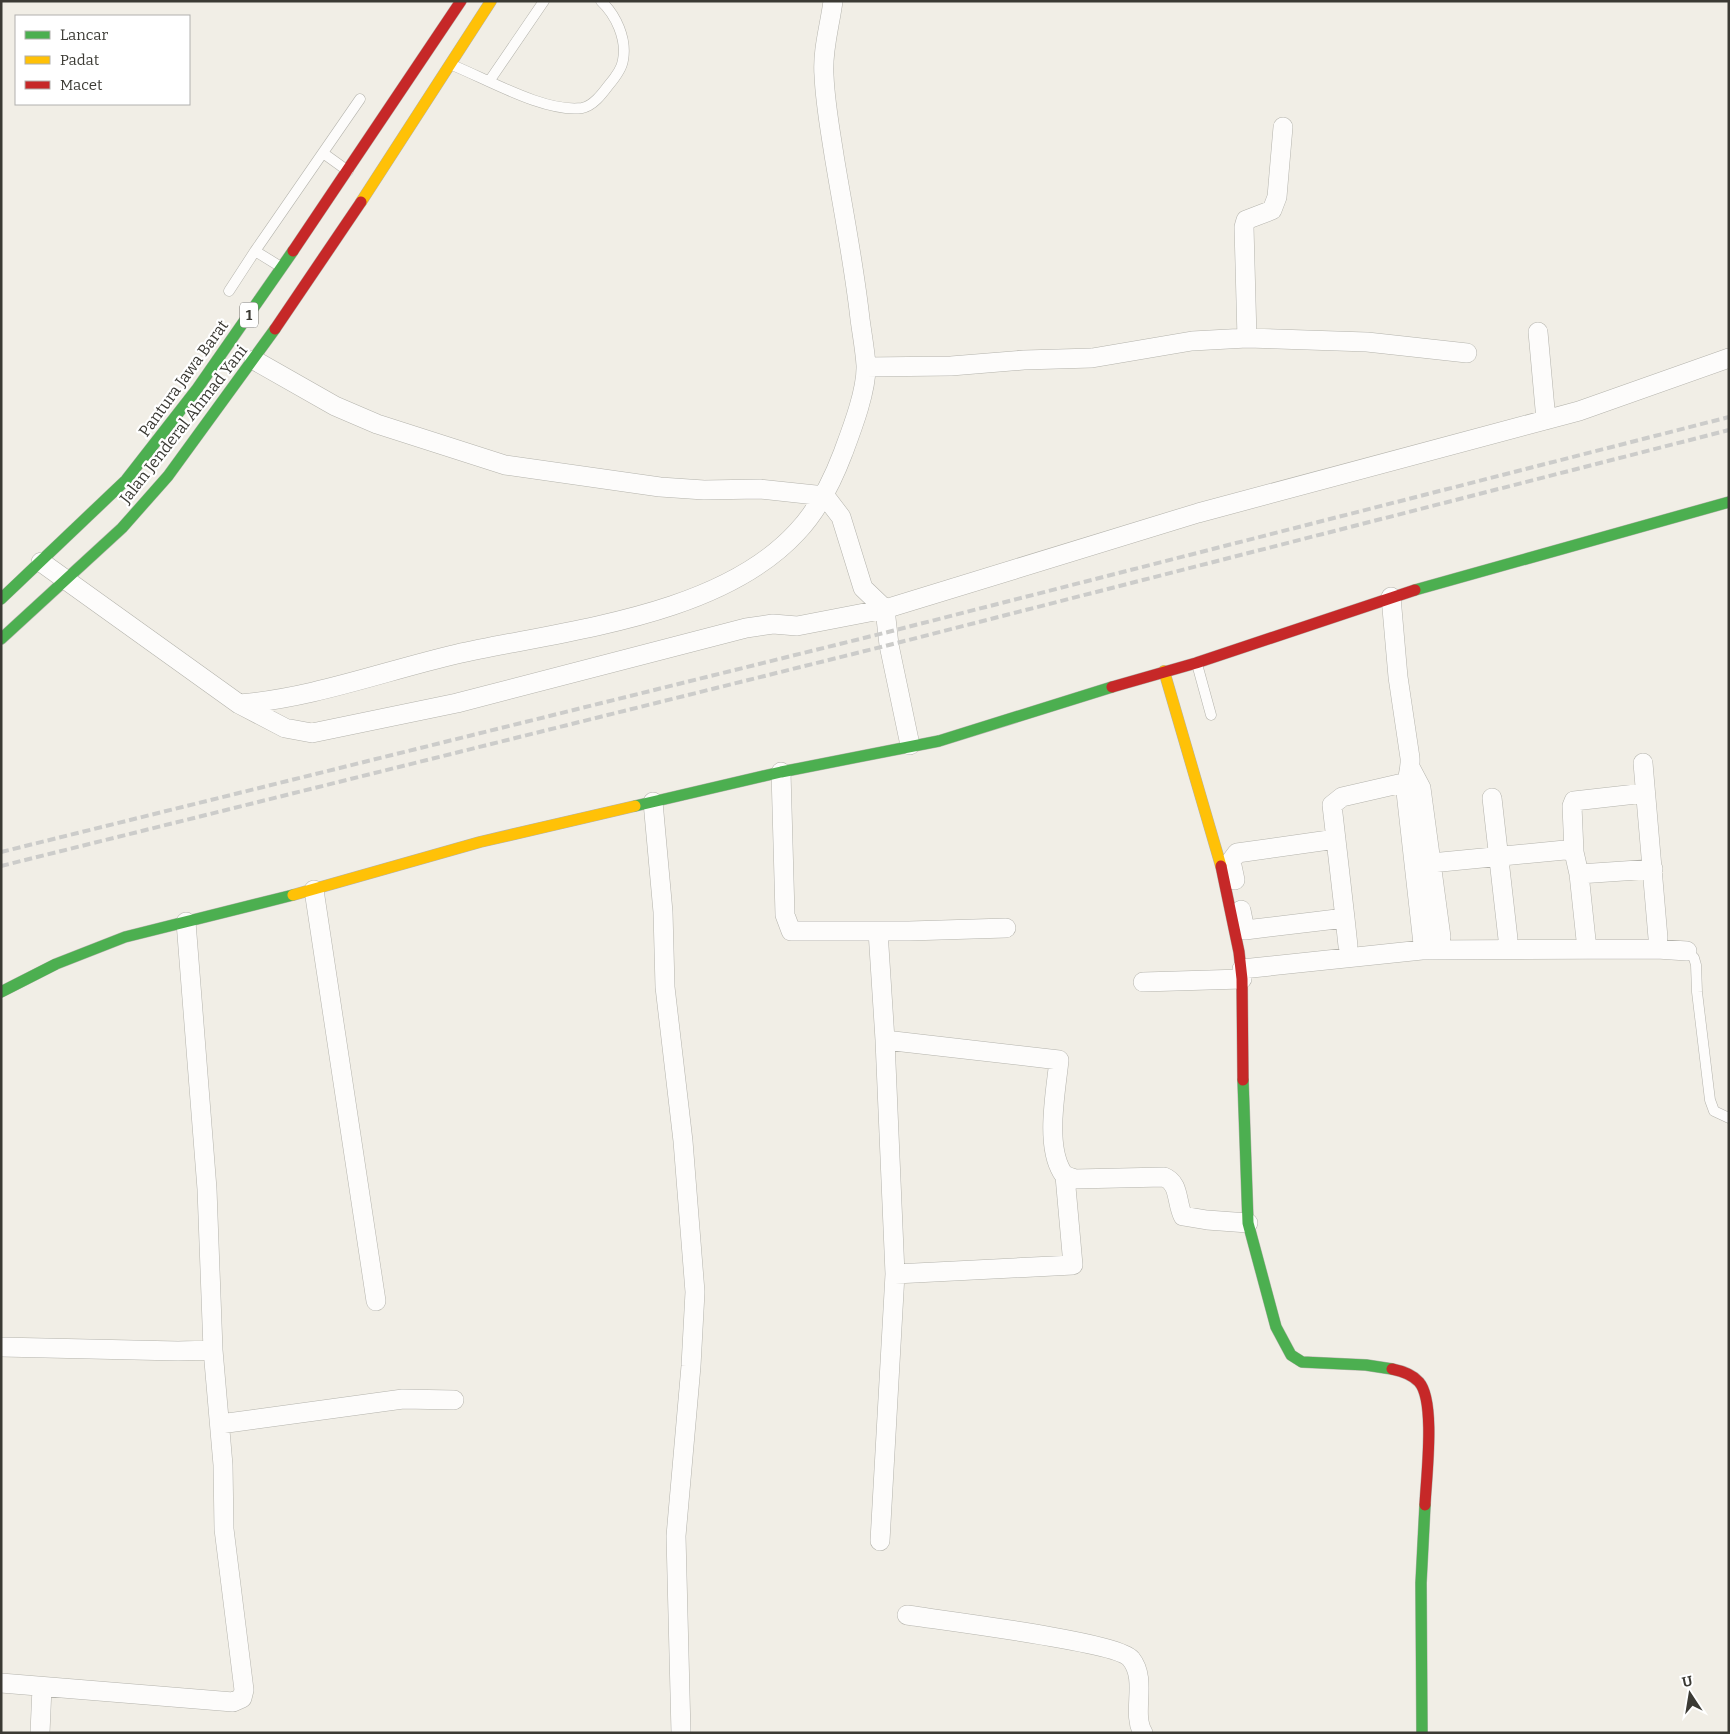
<svg xmlns="http://www.w3.org/2000/svg" width="1730" height="1734" font-family="Bitter,serif">
<style>
.lines{fill:none;stroke-linecap:round;stroke-linejoin:round}
.lane-casing{stroke:#b4b3ac;stroke-width:11}
.street-casing{stroke:#b4b3ac;stroke-width:20}
.fast-casing{stroke:#b4b3ac;stroke-width:12}
.slow-casing{stroke:#b4b3ac;stroke-width:12}
.jam-casing{stroke:#b4b3ac;stroke-width:12}
.lane{stroke:#fdfcfb;stroke-width:10}
.street{stroke:#fdfcfb;stroke-width:19}
.fast{stroke:#4caf50;stroke-width:11}
.slow{stroke:#ffc107;stroke-width:11}
.jam{stroke:#c62828;stroke-width:11}
.rail{stroke:#ccccca;stroke-width:4;stroke-dasharray:8 4;stroke-linecap:butt}
.labels{text-anchor:middle;stroke-width:4.5;stroke-linejoin:round;paint-order:stroke}
.shield{fill:#fff;stroke:#767571;stroke-width:1}
.shield-label{font-size:15px;font-weight:bold;fill:#3b3a34}
.street-label{font-size:16px;fill:#3b3a34;stroke:#fff}
</style>
<rect width="100%" height="100%" fill="#f1eee6"/>
<g class="lines">
<defs>
<path id="lane" d="M452,65c35,14 93,48 130,43 11,-2 20,-14 26,-22 6,-7 14,-17 15,-26 4,-21 -7,-45 -22,-59
M490,80l54,-79
M323,153l25,18
M281,267l-26,-16 105,-152
M229,291l26,-40
M1197,664l14,51
M1687,951l7,7 2,7 1,27 13,108 4,11 15,7"/>
<path id="street" d="M1538,332l8,88
M1247,338l-3,-111 2,-7 26,-10 5,-13 6,-70
M254,360l81,46 42,18 128,41 155,22 44,3 56,-1 65,7 16,21 22,71 22,21 4,36 21,100
M866,367l85,-1 73,-6 68,-2 100,-17 55,-3 120,4 100,11
M41,562l198,142 46,24 27,5 145,-30 289,-75 27,-4 24,2 88,-17 313,-96 381,-102 150,-53
M1391,597l7,80 12,81c1,12 -4,22 -4,34l17,152 15,-3 3,-4 -20,-149 -10,-19
M239,704c74,-6 145,-33 218,-50 107,-24 262,-37 340,-122 21,-22 35,-50 46,-79 9,-24 24,-63 23,-88 -1,-15 -4,-31 -6,-46 -6,-55 -17,-109 -26,-164 -4,-26 -9,-53 -10,-80 -2,-24 6,-50 9,-74
M1643,763l15,175
M781,772l4,143 6,16h118l97,-3
M1492,798l16,141
M653,802l10,110 2,75 18,154 12,151 -4,74 -15,170 5,197
M1574,852l-2,-46 2,-5 71,-8
M1431,863l134,-13 9,2 5,22 74,-5
M1579,874l7,66
M1235,880l-4,-19 6,-8 99,-14
M314,890l62,411
M1241,910l4,20 100,-12 -13,-113 10,-8 74,-17
M1345,918l3,28
M186,922l21,267 6,161
M878,931l7,109
M1242,969l180,-19 235,-1 30,2
M1143,982l99,-3
M895,1274l178,-9 -8,-89
M1,1347l177,4 35,-1 10,115 1,64 20,161 -2,8 -9,4 -232,-19
M220,1424l183,-25 51,1
M880,1541l15,-267 -10,-234 174,20c-3,31 -14,84 3,112 2,4 8,5 13,7l89,-2c16,6 12,25 19,39l24,4 41,3
M907,1615c32,5 211,27 224,44 17,21 0,54 12,74
M40,1733l2,-46"/>
<path id="fast" d="M1415,590l314,-88
M1,599l125,-119 71,-91 96,-138
M1,639l121,-111 46,-52 107,-147
M635,806l146,-34 158,-31 173,-54
M1,992l55,-28 69,-27 168,-42
M1243,1080l5,143 28,104 15,28 11,7 64,3 26,4
M1422,1733l-1,-150 4,-78"/>
<path id="slow" d="M361,202l130,-201
M1164,671l57,195
M293,895l187,-53 155,-36"/>
<path id="jam" d="M293,251l168,-250
M275,329l86,-127
M1112,687l84,-24 219,-73
M1221,866l18,86 3,27 1,101
M1392,1369c10,2 20,5 27,13 17,19 7,97 6,123"/>
</defs>
<use href="#lane" class="lane-casing"/>
<use href="#street" class="street-casing"/>
<use href="#fast" class="fast-casing"/>
<use href="#slow" class="slow-casing"/>
<use href="#jam" class="jam-casing"/>
<use href="#lane" class="lane"/>
<use href="#street" class="street"/>
<use href="#fast" class="fast"/>
<use href="#slow" class="slow"/>
<use href="#jam" class="jam"/>
<path class="rail" d="M1,852l887,-220 841,-215
M1,866l888,-221 840,-215"/>
</g>
<g class="labels">
<rect class="shield" x="240" y="302.5" width="18" height="25" rx="4"/>
<g class="shield-label">
<text x="249" y="320">1</text>
</g>
<g class="street-label">
<text transform="translate(183 378) rotate(-54)" y="6">Pantura Jawa Barat</text>
<text transform="translate(183 424) rotate(-52)" y="6">Jalan Jenderal Ahmad Yani</text>
</g>
</g>
<rect width="1730" height="1734" fill="none" stroke="#3b3a34" stroke-width="5"/>
<rect x="15" y="15" width="175" height="90" fill="#ffffff" stroke="#b1b0ae"/>
<rect x="25" y="31" width="25" height="8" fill="#4caf50" stroke="#b1b0ae"/>
<text x="60" y="40" font-size="15" fill="#3b3a34">Lancar</text>
<rect x="25" y="56" width="25" height="8" fill="#ffc107" stroke="#b1b0ae"/>
<text x="60" y="65" font-size="15" fill="#3b3a34">Padat</text>
<rect x="25" y="81" width="25" height="8" fill="#c62828" stroke="#b1b0ae"/>
<text x="60" y="90" font-size="15" fill="#3b3a34">Macet</text>
<g transform="translate(1690 1694) rotate(348)" stroke="#ffffff" stroke-width="4" paint-order="stroke">
<path d="M0-4L9 19L0 12L-9 19Z" fill="#3b3a34"/>
<text y="-8" font-size="14" font-weight="bold" text-anchor="middle" fill="#3b3a34">U</text>
</g>
</svg>
